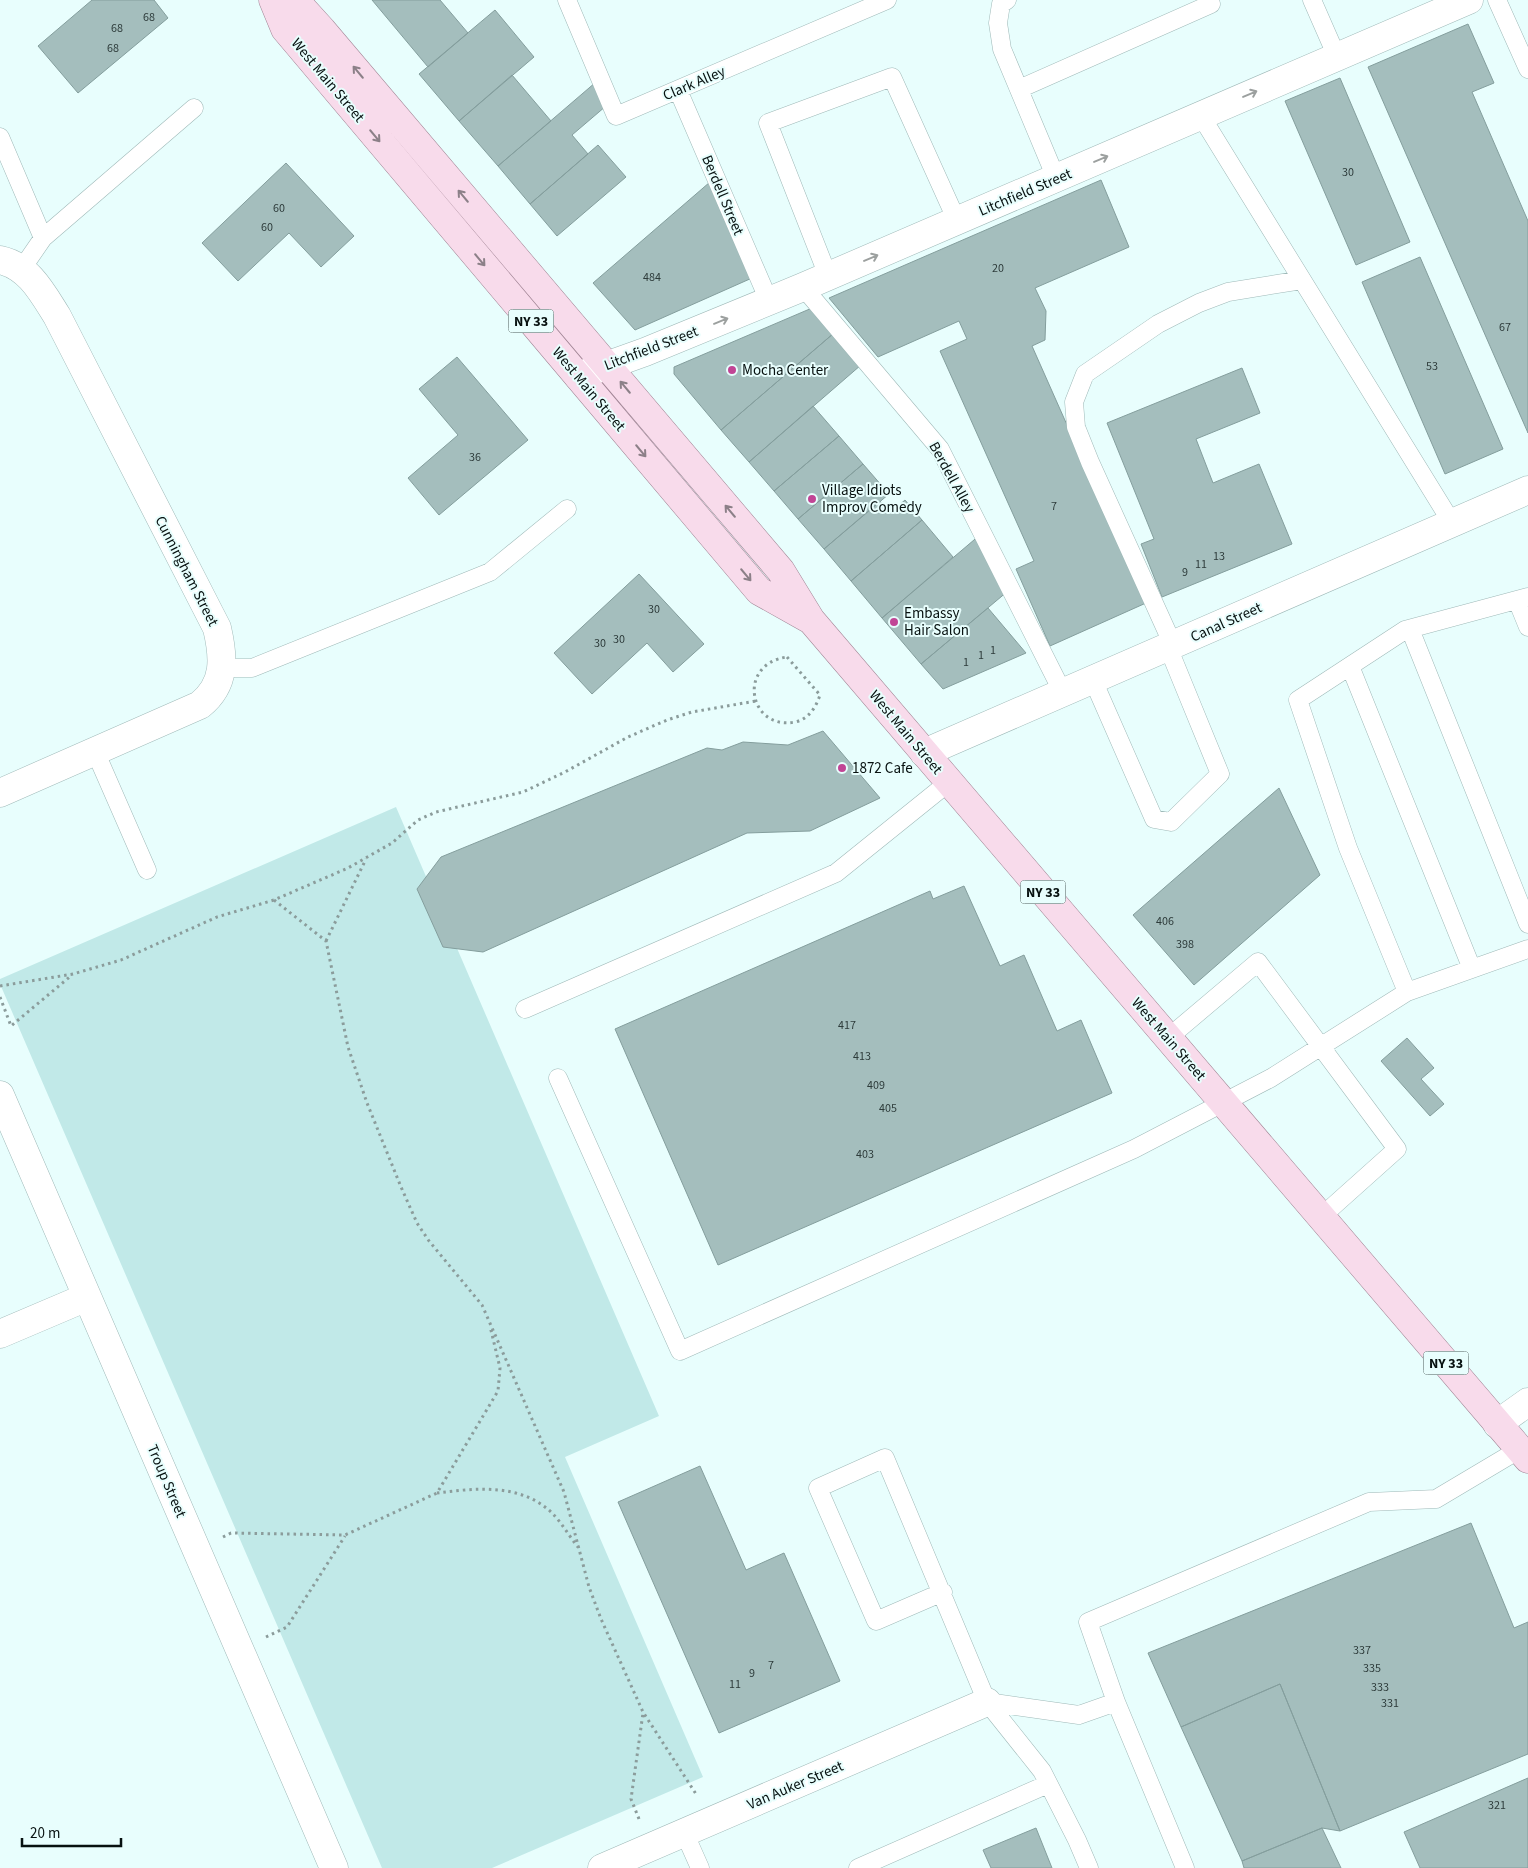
<svg xmlns="http://www.w3.org/2000/svg" width="1528" height="1868" font-family="'Source Sans 3',sans-serif">
<style>
.green{fill:#c1e9e8}
.building{fill:#a4bebd;stroke:#849e9d}
.lines{fill:none;stroke-linecap:round;stroke-linejoin:round}
.service-casing{stroke:#9fb9b8;stroke-width:19}
.minor-casing{stroke:#9fb9b8;stroke-width:29}
.primary-casing{stroke:#a18595;stroke-width:29}
.path{stroke:#8b9c9b;stroke-width:3;stroke-dasharray:2.5 4;stroke-linecap:butt}
.service{stroke:#fff;stroke-width:18}
.minor{stroke:#fff;stroke-width:28}
.primary{stroke:#f8dbeb;stroke-width:28}
.oneway{stroke:#8c8088}
.oneway2{stroke:#9ca09f}
.poi-dot{fill:#c14595;stroke:#e8fefd;stroke-width:2}
.labels{text-anchor:middle;stroke-width:4;stroke-linejoin:round;paint-order:stroke}
.number-label{font-size:12px;fill:#2e3c3b}
.shield{fill:#e8fefd;stroke:#4a5857;stroke-width:1}
.shield-label{font-size:14px;font-weight:bold;fill:#071110}
.street-label{font-size:15px;fill:#071110;stroke:#e8fefd}
.poi-label{font-size:15px;fill:#071110;stroke:#e8fefd;text-anchor:start}
</style>
<rect width="100%" height="100%" fill="#e8fefd"/>
<path class="green" d="M396,807l263,609 -94,41 138,320 -211,91h-110l-382,-884v-5z"/>
<path class="building" d="M92,0h62l14,18 -90,75 -40,-47z
M372,0h68l28,33 -40,34z
M495,10l39,47 -75,64 -40,-47z
M1468,24l26,59 -22,9 56,129v212l-160,-366z
M512,75l39,46 -53,45 -39,-45z
M1340,78l70,164 -54,23 -71,-164z
M596,82l10,24 -34,29 16,19 -58,50 -32,-38z
M598,145l28,32 -69,59 -27,-32z
M286,163l68,73 -33,31 -32,-34 -51,48 -36,-38z
M1101,180l28,67 -94,41 11,23 -1,29 -13,6 114,257 -96,43 -34,-77 18,-8 -94,-210 27,-12 -8,-18 -81,36 -49,-59z
M710,182l42,96 -117,52 -42,-47z
M1420,257l83,192 -58,25 -83,-192z
M812,308l22,25 -113,97 -47,-56v-7z
M834,333l27,32 -112,97 -28,-32z
M457,357l71,83 -89,75 -31,-37 50,-43 -39,-46z
M1242,368l18,45 -64,26 17,44 46,-19 33,80 -130,53 -21,-53 13,-5 -47,-116z
M813,406l26,30 -65,55 -25,-29z
M839,436l24,28 -65,55 -24,-28z
M863,464l26,30 -65,55 -26,-30z
M905,500l17,20 -71,61 -27,-32 56,-48 10,12z
M922,520l31,37 -71,61 -31,-37z
M981,534l27,57 -87,73 -39,-46z
M639,574l65,70 -31,28 -26,-29 -55,51 -38,-41z
M988,608l38,45 -83,36 -22,-25z
M823,731l57,67 -70,33 -63,2 -264,119 -40,-5 -26,-58 24,-32 266,-109 15,2 21,-8 45,3z
M1279,788l41,87 -126,110 -61,-70z
M964,886l36,80 24,-11 33,76 24,-11 31,73 -394,172 -103,-236 315,-138 3,8z
M1407,1038l27,30 -13,11 23,25 -14,12 -49,-55z
M700,1466l46,104 38,-17 56,128 -121,52 -101,-231z
M1471,1523l43,105 14,-6v132l-188,77 -60,-147 -99,43 -33,-74z
M1280,1684l60,147 -18,-3 -80,33 -61,-134z
M1528,1778v90h-108l-16,-36z
M1036,1828l16,40h-61l-8,-18z
M1322,1828l19,40h-97l-2,-7z"/>
<g class="lines">
<defs>
<path id="service" d="M567,0l49,116 271,-116
M1007,0l-6,4 -3,19 4,26 54,129
M1312,0l25,57
M1497,0l31,69
M1019,89l192,-85 -2,-4
M678,90l91,211
M1201,116l251,407
M0,137l43,101
M21,270l22,-32 151,-130
M828,276l-60,-153 124,-46 65,144
M803,287l137,162 123,244
M1528,597l-123,33 -107,70 50,148 59,144 121,-43
M1517,600l11,27
M1410,629l118,295
M1173,645l-83,-183 -14,-35 -2,-25 11,-28 73,-50 41,-21 29,-11 74,-12
M1350,666l122,303
M222,668h30l238,-96 77,-63
M1093,680l61,139 17,3 49,-48 -52,-127
M95,751l52,119
M525,1009l311,-136 113,-91
M1168,1038l90,-76 139,187 -76,68
M558,1078l122,273 454,-202 137,-71 136,-86
M943,1592l-67,29 -58,-133 67,-30 102,244 55,69 35,69 12,28
M987,1702l92,13 37,-13 69,166
M1116,1702l-28,-80 281,-120 67,-3 84,-50
M684,1832l16,36
M858,1868l190,-84"/>
<path id="minor" d="M0,260c29,6 43,34 57,56l160,312c7,30 9,56 -17,77l-200,88
M578,376l67,-24 158,-65 666,-287
M924,753l604,-263
M0,1095l334,773
M0,1334l87,-37
M1497,1424l31,-22
M602,1868l385,-166"/>
<path id="primary" d="M273,0l12,29 474,562 50,28
M288,0l15,9 19,21 459,541 30,49 717,839"/>
</defs>
<use href="#service" class="service-casing"/>
<use href="#minor" class="minor-casing"/>
<use href="#primary" class="primary-casing"/>
<path class="path" d="M787,657l33,38c-4,12 -11,24 -25,27 -46,9 -59,-58 -8,-65z
M274,900l52,41 22,106 19,56 34,84 16,36 12,18 53,64 82,187 25,95 12,32 42,93 53,82
M326,941l40,-82
M0,986l73,-12 48,-14 96,-43 57,-17 74,-32 44,-25 26,-23 18,-8 87,-20 42,-20 63,-35 39,-17 25,-8 64,-11
M0,997l11,29 61,-51
M437,1493c39,-5 84,-10 115,20 10,10 17,23 26,34
M223,1537l8,-4 114,2 92,-42 61,-102 2,-23 -10,-42
M266,1637l21,-10 58,-91
M639,1819l-8,-20 12,-86"/>
<use href="#service" class="service"/>
<use href="#minor" class="minor"/>
<use href="#primary" class="primary"/>
</g>
<defs><path id="oneway-shaft" d="M-6 0H5M1.5-3L5.5 0L1.5 3" fill="none" stroke-width="1.6" stroke-linecap="round" stroke-linejoin="round" transform="scale(1.25)"/></defs>
<g class="oneway">
<use href="#oneway-shaft" transform="translate(358 72) rotate(-130)"/>
<use href="#oneway-shaft" transform="translate(375 136) rotate(50)"/>
<use href="#oneway-shaft" transform="translate(463 196) rotate(-130)"/>
<use href="#oneway-shaft" transform="translate(480 260) rotate(50)"/>
<use href="#oneway-shaft" transform="translate(625 387) rotate(-130)"/>
<use href="#oneway-shaft" transform="translate(641 451) rotate(50)"/>
<use href="#oneway-shaft" transform="translate(730 511) rotate(-130)"/>
<use href="#oneway-shaft" transform="translate(746 575) rotate(50)"/>
</g>
<g class="oneway2">
<use href="#oneway-shaft" transform="translate(1250 94) rotate(-23)"/>
<use href="#oneway-shaft" transform="translate(1101 159) rotate(-23)"/>
<use href="#oneway-shaft" transform="translate(871 258) rotate(-23)"/>
<use href="#oneway-shaft" transform="translate(721 321) rotate(-22)"/>
</g>
<g class="poi-dot">
<circle cx="732" cy="370" r="5"/>
<circle cx="812" cy="499" r="5"/>
<circle cx="894" cy="622" r="5"/>
<circle cx="842" cy="768" r="5"/>
</g>
<g class="labels">
<g class="number-label">
<text x="149" y="21">68</text>
<text x="117" y="32">68</text>
<text x="113" y="52">68</text>
<text x="1348" y="176">30</text>
<text x="279" y="212">60</text>
<text x="267" y="231">60</text>
<text x="998" y="272">20</text>
<text x="652" y="281">484</text>
<text x="1505" y="331">67</text>
<text x="1432" y="370">53</text>
<text x="475" y="461">36</text>
<text x="1054" y="510">7</text>
<text x="1219" y="560">13</text>
<text x="1201" y="568">11</text>
<text x="1185" y="576">9</text>
<text x="654" y="613">30</text>
<text x="619" y="643">30</text>
<text x="600" y="647">30</text>
<text x="993" y="654">1</text>
<text x="981" y="659">1</text>
<text x="966" y="666">1</text>
<text x="1165" y="925">406</text>
<text x="1185" y="948">398</text>
<text x="847" y="1029">417</text>
<text x="862" y="1060">413</text>
<text x="876" y="1089">409</text>
<text x="888" y="1112">405</text>
<text x="865" y="1158">403</text>
<text x="1362" y="1654">337</text>
<text x="771" y="1669">7</text>
<text x="1372" y="1672">335</text>
<text x="752" y="1677">9</text>
<text x="735" y="1688">11</text>
<text x="1380" y="1691">333</text>
<text x="1390" y="1707">331</text>
<text x="1497" y="1809">321</text>
</g>
<g class="shield">
<rect x="508.5" y="309.5" width="45" height="23" rx="4"/>
<rect x="1020.5" y="880.5" width="45" height="23" rx="4"/>
<rect x="1423.5" y="1351.5" width="45" height="23" rx="4"/>
</g>
<g class="shield-label">
<text x="531" y="326">NY 33</text>
<text x="1043" y="897">NY 33</text>
<text x="1446" y="1368">NY 33</text>
</g>
<g class="street-label">
<text transform="translate(328 80) rotate(50)" y="5">West Main Street</text>
<text transform="translate(694 83) rotate(-23)" y="5">Clark Alley</text>
<text transform="translate(1025 192) rotate(-23)" y="5">Litchfield Street</text>
<text transform="translate(723 195) rotate(67)" y="5">Berdell Street</text>
<text transform="translate(651 348) rotate(-21)" y="5">Litchfield Street</text>
<text transform="translate(589 389) rotate(50)" y="5">West Main Street</text>
<text transform="translate(952 477) rotate(61)" y="5">Berdell Alley</text>
<text transform="translate(187 571) rotate(63)" y="5">Cunningham Street</text>
<text transform="translate(1226 622) rotate(-24)" y="5">Canal Street</text>
<text transform="translate(906 732) rotate(50)" y="5">West Main Street</text>
<text transform="translate(1169 1039) rotate(49)" y="5">West Main Street</text>
<text transform="translate(167 1481) rotate(67)" y="5">Troup Street</text>
<text transform="translate(795 1785) rotate(-23)" y="5">Van Auker Street</text>
</g>
<g class="poi-label">
<text x="742" y="375">Mocha Center</text>
<text x="822" y="495">Village Idiots<tspan x="822" dy="17">Improv Comedy</tspan></text>
<text x="904" y="618">Embassy<tspan x="904" dy="17">Hair Salon</tspan></text>
<text x="852" y="773">1872 Cafe</text>
</g>
</g>
<path d="M22 1838v8h99v-8" fill="none" stroke="#071110" stroke-width="2.5"/>
<text x="30" y="1838" font-size="15" fill="#071110" stroke="#e8fefd" stroke-width="4" paint-order="stroke">20 m</text>
</svg>
